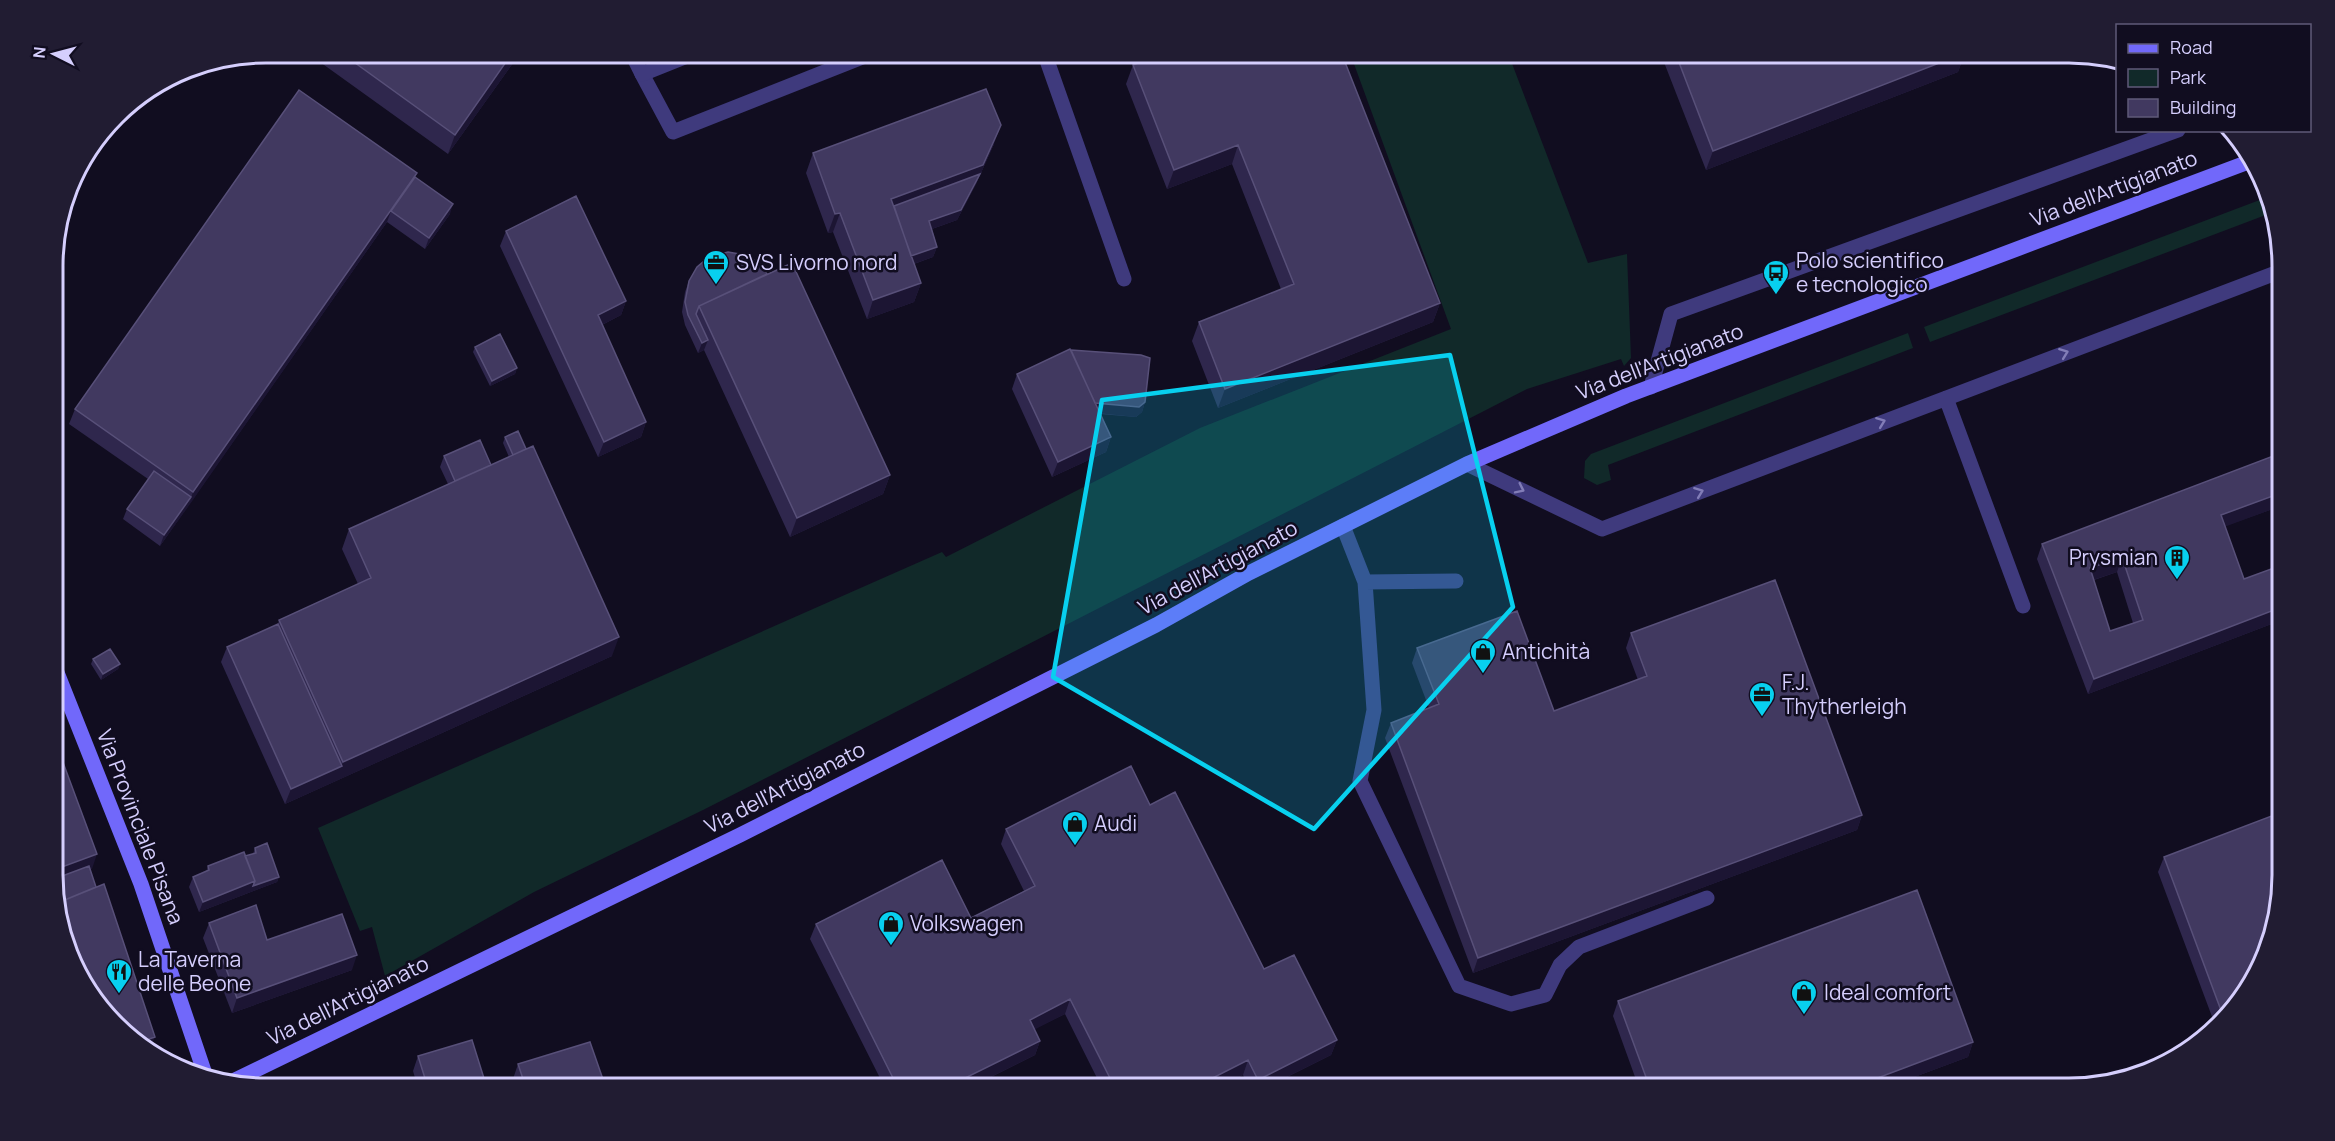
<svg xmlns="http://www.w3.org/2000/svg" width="2335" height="1141" font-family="Manrope,sans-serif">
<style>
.green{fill:#112929}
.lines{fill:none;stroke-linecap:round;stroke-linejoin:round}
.lane{stroke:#3f3a7d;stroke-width:15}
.street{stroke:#3f3a7d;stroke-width:15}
.secondary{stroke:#7168fa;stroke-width:15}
.wall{fill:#2f274d;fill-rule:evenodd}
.shaded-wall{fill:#1c1533}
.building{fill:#413960;stroke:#585079;stroke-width:1.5;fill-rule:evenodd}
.oneway{stroke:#827db7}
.marked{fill:#08d0ef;fill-opacity:0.2;stroke:#08d0ef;stroke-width:4.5;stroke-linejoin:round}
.labels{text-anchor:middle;stroke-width:5;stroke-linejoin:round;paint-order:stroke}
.street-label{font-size:21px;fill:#d5cefd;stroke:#110d20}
.poi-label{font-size:21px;fill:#d5cefd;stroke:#110d20;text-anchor:start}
.rim{fill:none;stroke:#d5cefd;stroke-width:3}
</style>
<rect width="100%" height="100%" fill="#110d20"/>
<path class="green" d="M1350,53h158l80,210 39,-9 4,104 -7,8 -3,-7 -94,30 -639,327 -185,94 -169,82 -149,84 -13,-49 -12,4 -42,-103 624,-276 4,5 254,-129 251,-99z
M2265,198l6,15 -341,129 -6,-15z
M1908,333l5,15 -305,117 3,15 -14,5 -13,-7 1,-17 6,-7z"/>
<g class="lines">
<path class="lane" d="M1044,52l80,227
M642,74l31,58 202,-80
M1651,387l20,-73 507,-184
M1946,398l77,208
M1467,464l135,65 679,-258
M1343,526l22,56 9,128 -14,71 99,205 52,18 34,-9 15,-30 19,-18 128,-49
M1365,582l91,-1"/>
<path class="street" d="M631,52l11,22 55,-22"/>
<path class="secondary" d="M54,665l87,219 64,190
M233,1081l507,-246 416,-210 93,-52 218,-109 159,-68 625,-235"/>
</g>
<path class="wall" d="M306,52h213l-1,4 -70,98z
M1165,52l275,251 -7,19 -215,86 -26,-67 7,-19 82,-33 -49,-125 -65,25 -41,-105 7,-19z
M1660,52h305l-7,20 -252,98z
M155,87l-14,20 -9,-6z
M994,144l-18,40 -19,36 -25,9 5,18 -4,10 -19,7 7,19 -7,19 -47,17 -34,-87 -5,1 -22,-60 7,-20z
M417,173l-2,4 35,37 -25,35 -38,-27 -227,324 -37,-27 4,-10 21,-30 -79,-55 6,-15z
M506,231l120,70 -5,14 -19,10 44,97 -5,15 -43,20 -98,-211z
M689,281l201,194 -7,19 -93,43 -86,-187 -6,3 -13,-28 -3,-13 3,-20z
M475,347l42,21 -2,6 -25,12 -17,-34z
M1071,350l74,52 -3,10 -6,5 -36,-3 11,23 -5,15 -54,25 -40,-88 5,-15z
M505,437l107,219 -327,148 -64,-142 6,-15 51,-23 1,-4 79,-36 -16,-35 7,-20 99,-45 -8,-17 4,-11 47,9 18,-8 -6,-14z
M2281,453v55v-2l-56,20 19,53 38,-14v55l-194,74 -51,-135 5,-15zM2117,572l16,51 -23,8 -16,-51z
M1631,633l231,182 -5,15 -384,143 -88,-235 6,-15 38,-15 -17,-45 5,-15 137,63 84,-31 -12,-32z
M93,659l27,5 -2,5 -17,11 -10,-16z
M1150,805l114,164 73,71 -6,15 -66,33h-16l-6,-13 -26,13h-115l-37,-74 -31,15 6,12 -5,14 -66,33h-84l-75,-149 6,-15 155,-6 53,-27 -23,-47 5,-15z
M255,848l24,29 -2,5 -78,30 -10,-25 4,-10 13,-5 2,-6 45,-12z
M2164,857l97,112 -47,53 -56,-150z
M209,923l58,17 85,30 -120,43 -29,-75z
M1618,1001l355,41 -5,15 -83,31h-246l-26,-72z
M418,1056l69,32h-69l-5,-17z
M518,1064l88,24h-90l-3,-9z"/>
<path class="shaded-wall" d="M513,52h6l-1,4 -70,98 7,-19z
M1965,53l-7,19 -252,98 7,-19z
M155,87l-14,20 5,-14z
M1001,125l-7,19 -18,40 -19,36 -31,11 -38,-23 3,-9z
M1238,145l-6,19 -65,25 7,-19z
M417,173l-6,15 -20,23 -4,11 -199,285 5,-15z
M453,204l-3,10 -25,35 4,-11z
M840,213l-7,19 -5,1 7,-19z
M937,247l-4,10 -31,11 4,-10z
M921,283l-7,19 -47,17 6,-19z
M626,301l-5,14 -29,15 6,-15z
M1440,303l-7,19 -215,86 7,-19z
M708,340l-4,10 -6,3 4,-10z
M517,368l-2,6 -25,12 2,-5z
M1091,402h54l-3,10 -6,5 -49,-5z
M646,422l-5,15 -43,20 6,-15z
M1111,437l-5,15 -54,25 6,-15z
M890,475l-7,19 -93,43 7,-19z
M2281,493v13l-65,24 5,-15z
M191,497l-3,10 -28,39 4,-11z
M2122,557l-5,15 -33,11 6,-15z
M2282,607v13l-194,74 6,-15z
M619,637l-7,19 -276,125 7,-19z
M120,664l-2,5 -17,11 2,-6z
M342,766l-6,15 -51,23 6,-15z
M1862,815l-5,15 -384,143 5,-15z
M97,854l-5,15 -38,14v-13z
M279,877l-2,5 -78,30 4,-10 52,-21z
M357,955l-5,15 -120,43 5,-15z
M1070,999l-5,15 -41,21 6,-15z
M155,1037l-4,10 -2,1 -8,-6z
M1337,1040l-6,15 -66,33h-10l3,-8z
M1040,1041l-5,14 -66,33h-24z
M1973,1042l-5,15 -83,31h-34z
M1248,1060l-5,15 -26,13h-24z"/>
<path class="building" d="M340,52h173l-58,83z
M1165,52h176l99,251 -215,86 -26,-67 95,-38 -56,-139 -64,25 -41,-105z
M1675,52h290v1l-252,98z
M986,89l15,36 -18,40 -92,34 30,84 -48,17 -33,-87 -5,1 -22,-61z
M299,90l118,83 -224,319 -118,-83z
M980,174l-19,36 -32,11 8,26 -26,9 -17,-50z
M415,177l38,27 -24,34 -38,-27z
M576,196l50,105 -28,14 48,107 -42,20 -98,-211z
M728,252l17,3 16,9 6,10 -68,32 -3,8 12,26 -6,3 -14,-28 -3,-13 4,-21 8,-14 12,-10z
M792,263l98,212 -93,43 -98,-212z
M500,334l17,34 -25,13 -17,-34z
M1070,349l41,88 -53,25 -41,-88z
M1071,350l70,5 9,3 -5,44 -6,5 -44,-4z
M518,431l8,18 -13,6 -8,-18z
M480,440l11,25 -36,16 -11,-25z
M533,446l86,191 -276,125 -64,-142 92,-42 -22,-49z
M2281,453v40l-60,22 23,64 38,-14v42l-188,72 -52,-135zM2122,557l21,63 -33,11 -20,-63z
M154,471l37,26 -27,38 -37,-26z
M1775,580l87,235 -384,143 -87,-235 48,-19 -22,-56 100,-37 37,100 93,-35 -16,-43z
M278,624l64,142 -51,23 -64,-142z
M110,649l10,15 -17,10 -10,-15z
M61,757l36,97 -43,16v-111z
M1131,766l19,39 25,-13 89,177 30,-14 43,85 -79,40 -10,-20 -55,28h-61l-1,-3 -6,3h-10l-45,-89 -40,21 10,21 -95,47h-47l-82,-164 126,-64 29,58 64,-32 -29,-57z
M2282,812v63l-21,94 -39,44 -58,-156z
M267,843l12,34 -26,9 2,-5 -10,-25 11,-3 -1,-5z
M244,852l11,29 -52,21 -10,-25 16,-7 -1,-4z
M89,866l7,21 -41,17 -1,-25z
M104,884l51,153 -14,5 -45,-37 -41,-101z
M1917,890l56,152 -122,46h-201l-32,-87z
M256,905l11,35 75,-26 15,41 -120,43 -28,-75z
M472,1040l15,48h-59l-10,-32z
M590,1042l16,46h-80l-8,-24z"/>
<defs><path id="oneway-chevron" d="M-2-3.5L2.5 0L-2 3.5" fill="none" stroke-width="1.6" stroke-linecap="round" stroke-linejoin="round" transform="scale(1.5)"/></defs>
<g class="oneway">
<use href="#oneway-chevron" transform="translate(2064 353) rotate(-21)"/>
<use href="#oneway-chevron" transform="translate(1881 422) rotate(-21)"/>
<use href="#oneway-chevron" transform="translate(1520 489) rotate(26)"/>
<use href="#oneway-chevron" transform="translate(1699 492) rotate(-21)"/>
</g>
<path class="marked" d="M1450,355l63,252 -199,222 -261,-152 49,-277z"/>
<defs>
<symbol id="office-pin" viewBox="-11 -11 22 30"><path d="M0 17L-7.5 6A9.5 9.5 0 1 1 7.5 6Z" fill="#08d0ef" stroke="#110d20"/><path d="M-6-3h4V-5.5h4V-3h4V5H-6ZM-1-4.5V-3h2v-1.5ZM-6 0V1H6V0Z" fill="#111"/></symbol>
<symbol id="bus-pin" viewBox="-11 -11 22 30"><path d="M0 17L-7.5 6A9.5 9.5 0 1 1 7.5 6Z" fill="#08d0ef" stroke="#110d20"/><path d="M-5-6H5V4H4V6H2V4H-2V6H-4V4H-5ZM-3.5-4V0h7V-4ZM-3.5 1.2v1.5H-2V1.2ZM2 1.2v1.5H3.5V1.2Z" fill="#111"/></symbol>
<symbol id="building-pin" viewBox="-11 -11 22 30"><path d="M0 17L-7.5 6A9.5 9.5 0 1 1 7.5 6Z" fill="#08d0ef" stroke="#110d20"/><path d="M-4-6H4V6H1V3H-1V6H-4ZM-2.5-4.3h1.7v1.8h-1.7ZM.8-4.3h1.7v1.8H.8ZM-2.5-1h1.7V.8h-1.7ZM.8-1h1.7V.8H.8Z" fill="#111"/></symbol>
<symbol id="shop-pin" viewBox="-11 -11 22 30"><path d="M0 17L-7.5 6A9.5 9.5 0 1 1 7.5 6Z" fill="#08d0ef" stroke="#110d20"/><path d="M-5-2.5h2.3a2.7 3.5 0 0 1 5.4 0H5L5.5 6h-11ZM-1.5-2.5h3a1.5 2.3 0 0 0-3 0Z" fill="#111"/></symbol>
<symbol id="restaurant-pin" viewBox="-11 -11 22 30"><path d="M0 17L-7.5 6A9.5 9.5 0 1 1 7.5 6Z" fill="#08d0ef" stroke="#110d20"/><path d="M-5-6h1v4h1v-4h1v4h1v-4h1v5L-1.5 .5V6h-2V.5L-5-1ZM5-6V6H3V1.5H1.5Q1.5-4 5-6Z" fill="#111"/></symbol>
</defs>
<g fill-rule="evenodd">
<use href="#office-pin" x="701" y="248" width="30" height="40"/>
<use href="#bus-pin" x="1761" y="258" width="30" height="40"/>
<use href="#building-pin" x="2162" y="543" width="30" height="40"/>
<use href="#shop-pin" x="1468" y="637" width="30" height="40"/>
<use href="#office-pin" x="1747" y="680" width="30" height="40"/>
<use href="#shop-pin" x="1060" y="809" width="30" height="40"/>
<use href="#shop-pin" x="876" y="909" width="30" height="40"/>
<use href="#restaurant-pin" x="104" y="957" width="30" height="40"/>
<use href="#shop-pin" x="1789" y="978" width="30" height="40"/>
</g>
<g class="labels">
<g class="street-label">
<text transform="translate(2114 189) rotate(-21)" y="7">Via dell'Artigianato</text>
<text transform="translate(1660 362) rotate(-21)" y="7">Via dell'Artigianato</text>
<text transform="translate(1218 568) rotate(-28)" y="7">Via dell'Artigianato</text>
<text transform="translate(785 788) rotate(-27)" y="7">Via dell'Artigianato</text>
<text transform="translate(140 827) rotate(69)" y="7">Via Provinciale Pisana</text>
<text transform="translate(348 1001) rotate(-26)" y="7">Via dell'Artigianato</text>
</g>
<g class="poi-label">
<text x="1796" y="268">Polo scientifico<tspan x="1796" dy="24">e tecnologico</tspan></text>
<text x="736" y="270">SVS Livorno nord</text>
<text x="2158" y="565" text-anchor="end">Prysmian</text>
<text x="1502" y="659">Antichità</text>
<text x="1782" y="690">F.J.<tspan x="1782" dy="24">Thytherleigh</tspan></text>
<text x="1094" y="831">Audi</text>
<text x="910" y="931">Volkswagen</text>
<text x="138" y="967">La Taverna<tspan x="138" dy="24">delle Beone</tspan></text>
<text x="1824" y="1000">Ideal comfort</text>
</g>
</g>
<path d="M0 0H2335V1141H0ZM266 63H2069A203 203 0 0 1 2272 266V875A203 203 0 0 1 2069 1078H266A203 203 0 0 1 63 875V266A203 203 0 0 1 266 63Z" fill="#211c32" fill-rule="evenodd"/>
<path class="rim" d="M266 63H2069A203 203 0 0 1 2272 266V875A203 203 0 0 1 2069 1078H266A203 203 0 0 1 63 875V266A203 203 0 0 1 266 63Z"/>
<rect x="2116" y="24" width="195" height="108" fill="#110d20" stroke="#5f5a78" stroke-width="1.5"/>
<rect x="2128" y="44" width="30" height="9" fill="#7168fa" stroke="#5f5a78" stroke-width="1.5"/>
<text x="2170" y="54" font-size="18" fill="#d5cefd">Road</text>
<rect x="2128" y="69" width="30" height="18" fill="#112929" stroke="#5f5a78" stroke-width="1.5"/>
<text x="2170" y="84" font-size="18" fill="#d5cefd">Park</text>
<rect x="2128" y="99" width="30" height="18" fill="#413960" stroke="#5f5a78" stroke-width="1.5"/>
<text x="2170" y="114" font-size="18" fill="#d5cefd">Building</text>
<g transform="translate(54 54) rotate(276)" stroke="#110d20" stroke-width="4.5" paint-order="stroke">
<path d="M0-4.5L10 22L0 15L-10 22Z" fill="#d5cefd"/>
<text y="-9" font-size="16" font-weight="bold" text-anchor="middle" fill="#d5cefd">N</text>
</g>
</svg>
